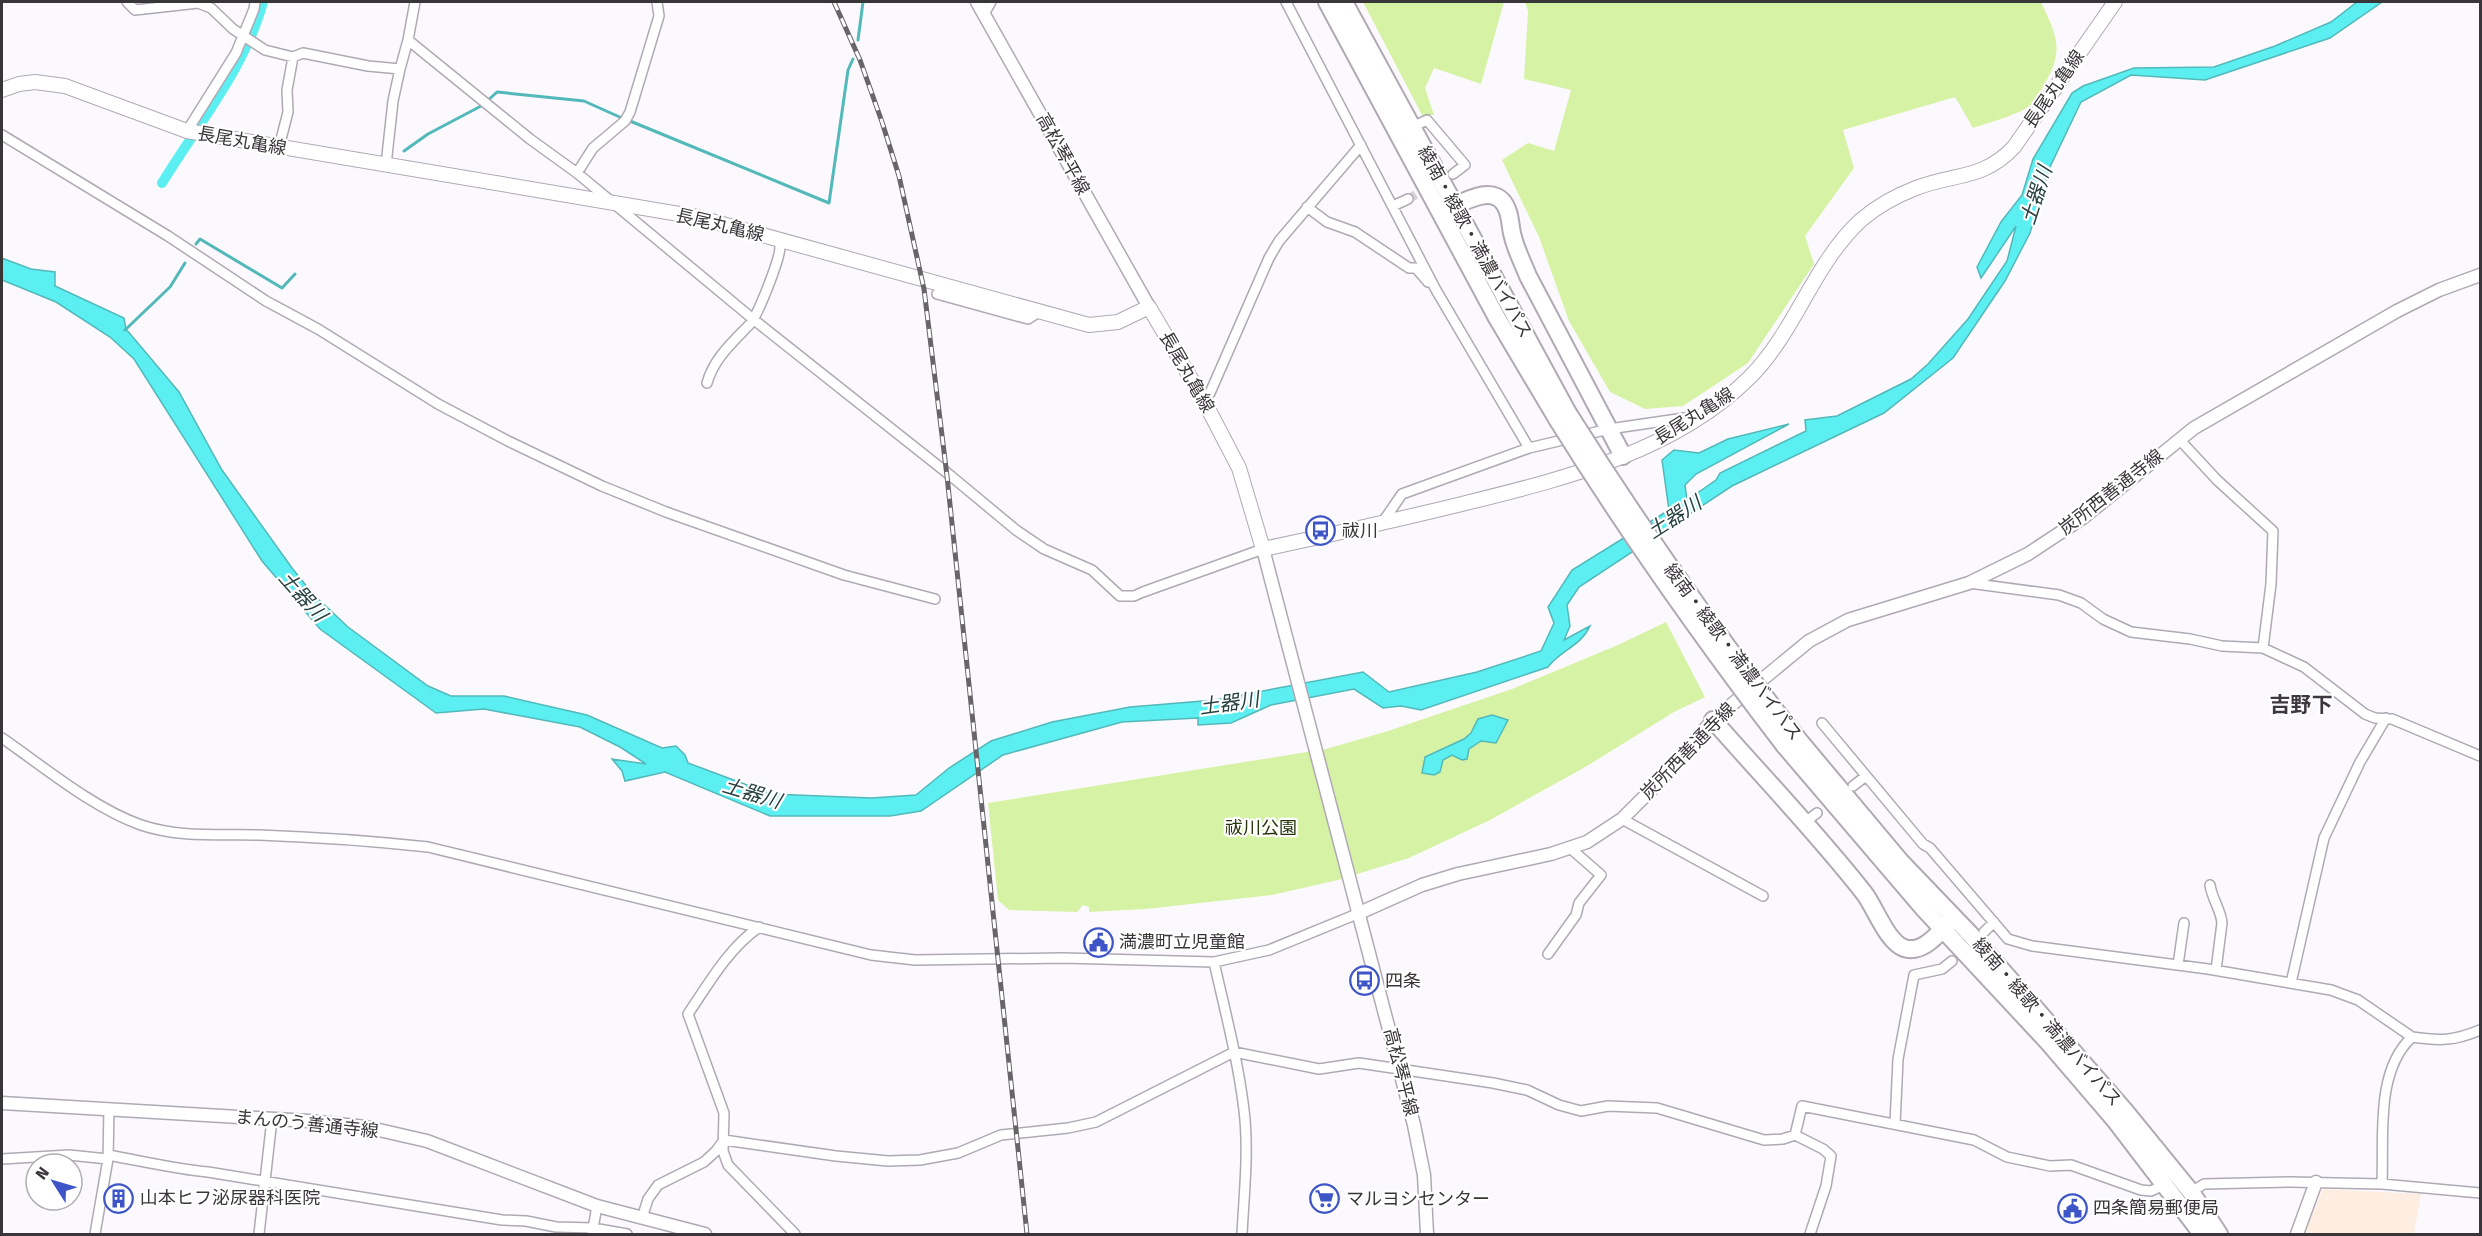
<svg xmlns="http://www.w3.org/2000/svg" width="2482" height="1236" font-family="'Fira Sans','Noto Sans JP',sans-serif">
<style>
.commercial{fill:#fdeee1}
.green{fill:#d6f2a4}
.water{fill:#5ceff1;stroke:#52b8ba;stroke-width:1.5}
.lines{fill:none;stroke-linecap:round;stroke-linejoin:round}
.stream{stroke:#52b8ba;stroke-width:3}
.canal{stroke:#5ceff1;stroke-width:10}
.street-tunnel{stroke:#d5d2d7;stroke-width:9;stroke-dasharray:9 4.5;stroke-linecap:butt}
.street-casing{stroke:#b0a9b4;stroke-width:12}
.secondary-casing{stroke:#b0a9b4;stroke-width:15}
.primary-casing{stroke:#b0a9b4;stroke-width:16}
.highway-casing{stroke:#b0a9b4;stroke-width:20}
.street{stroke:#fff;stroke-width:9}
.secondary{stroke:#fff;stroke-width:12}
.primary{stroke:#fff;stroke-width:14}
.highway{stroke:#fff;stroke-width:16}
.rail-casing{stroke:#686569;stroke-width:5}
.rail{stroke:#fff;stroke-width:3;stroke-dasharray:9;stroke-linecap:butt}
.highway-bridge-casing{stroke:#b0a9b4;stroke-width:20;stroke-linecap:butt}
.highway-bridge{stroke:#fff;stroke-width:16}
.labels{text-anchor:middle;stroke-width:4.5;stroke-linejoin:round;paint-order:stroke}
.street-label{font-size:18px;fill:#39363a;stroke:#fff}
.poi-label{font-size:18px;fill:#39363a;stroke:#fff;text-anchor:start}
.park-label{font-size:18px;fill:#27330c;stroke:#fff}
.water-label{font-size:20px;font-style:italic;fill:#274040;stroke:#fff}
.quarter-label{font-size:21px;font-weight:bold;fill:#3d3740;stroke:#fff}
</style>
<rect width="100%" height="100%" fill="#fcf9fe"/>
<path class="commercial" d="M2323,1189l98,5 -7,40h-110z"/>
<path class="green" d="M1363,2h141l-23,82 -47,-16 -9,20 9,27h-12z
M1525,2h516c15,32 24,48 4,81 -4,6 -7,15 -12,20 -13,12 -43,19 -60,25l-18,-31 -112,33 11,38 -49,68 9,28 -66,99 -65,43 -38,3 -35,-17 -41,-71 -30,-84 -37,-77 26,-17 26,8 17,-61 -47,-11 4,-68z
M1666,622l39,75 -31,15 -87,54 -97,54 -81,38 -71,22 -66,15 -126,14 -57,3v-5l-6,-2 -6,7 -68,-2 -11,-10 -10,-97 338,-54 59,-17 127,-43 106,-44z"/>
<path class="water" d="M2357,2h25l-52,36 -125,42 -74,-5 -50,27 -31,65 -20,66 -25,48 -52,77 -69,55 -152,73 -153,101 -12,18 3,21 -6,14 26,-14c-9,20 -29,24 -42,41l-127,43 -20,-4 -18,2 -29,-19 -83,16 -40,18 -33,2v-7l-76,4 -119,33 -82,56 -31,5h-120l-105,-44 -40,9 -3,-10 -10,-12 34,5 -26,-17 -40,-20 -96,-18 -48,4 -116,-84 -58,-68 -128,-202 -24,-22 -54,-35 -54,-22v-22l29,11 24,3v14l69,32 2,11 53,63 43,78 70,98 20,25 36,34 80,59 23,10h53l83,19 75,33 14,-2 9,9 3,8 83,31 100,4 45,-3 33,-27 42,-27 61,-19 78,-15 85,-7 148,-28 26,20 88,-20 64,-21 13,-28 -6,-16 24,-37 97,-60 -7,-50 12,-10 25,3 29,-14 61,-15 -93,50 -11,11 2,15 29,-20 4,-7 86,-42 -1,-11 32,-4 74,-37 17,-15 40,-45 39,-58 9,-35 -35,52 -4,-11 24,-45 21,-27 11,-36 39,-66 11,-7 51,-18 80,-1 61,-21 56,-24z
M1492,715l16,5 -12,23 -15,-2 -12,8 -2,10 -5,1 -10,-5 -9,5 -3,12 -6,3 -12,-2 3,-16 39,-18 7,-6 7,-14z"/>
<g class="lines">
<path class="stream" d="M858,40l5,-38
M630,121l199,82 19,-133 5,-11
M404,151l24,-17 55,-29 14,-13 87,9 40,18
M196,244l4,-5 82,49 13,-14
M125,330l45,-43 15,-24"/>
<path class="canal" d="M162,183c35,-57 84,-117 101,-181"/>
<path class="street-tunnel" d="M1408,199l21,-12"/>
<defs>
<path id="street" d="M127,2l8,8 63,-7 13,5 22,21 32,21 28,7 10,-4 65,13 32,3 8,-29
M415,2l-7,38 122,99 47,34 176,146 198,157 65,54 28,19 48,21 28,26h14l9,-4 120,-43
M1286,2l150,288 93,158
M984,14l7,-12
M1412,127l15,-7 38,45 -12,9
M187,131l49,-78 18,-44 1,-7
M2,135l166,101 98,65 52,28 120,75 70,37 94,45 64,26 178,63 91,24
M279,147l9,-35 -1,-22 6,-33
M386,165l7,-64 7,-32
M577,173l16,-25 32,-27 5,-9 29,-96 -2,-14
M1393,206l15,-7
M1307,207l20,15 28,10 54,36h7l12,14
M937,294l91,25 11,-7
M707,383c7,-25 26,-41 43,-59 8,-9 30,-65 30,-77 0,-3 -2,-6 -3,-9
M1203,399l7,-6 59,-135 10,-17 82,-96
M2179,439l38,41 56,51 -2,53 -8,64
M1382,523l20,-29 127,-46 80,-19 89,-13
M1969,583l90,12 22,8 22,16 28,13 59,7 32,7 41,2 41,19 61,47 10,4 17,1 88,37
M1822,723l101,121 7,4 78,91 24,7 176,23 123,21 27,10 54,37
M2,738c42,29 91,70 139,87 39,13 78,9 118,10 56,2 113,6 169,12l443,108 44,5 148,-2 151,4 55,-12 88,-36
M1853,786l13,-10
M1622,819l141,77
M1804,823l13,-10
M2210,885c2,14 11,25 12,38l-6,47
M759,927c-31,22 -50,56 -71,87l36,99 -1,38 5,14 67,69
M1984,932l10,-10
M1548,954l28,-39 3,-12 22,-28 -31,-27
M1214,962c11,49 24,98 30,148 5,41 0,84 -2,124
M2178,965l6,-42
M2291,983l33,-145 36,-76 26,-44
M1895,1124l3,-65 16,-84 28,-6 10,-8
M1795,1135l7,-29 172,34 33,17 43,9 21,-1 70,25 10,1 15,-7
M108,1155c34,6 66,14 100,17l294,48 24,1 30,6 37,1 34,6
M2,1159l67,-4 39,4
M2382,1184c2,-47 -7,-113 30,-147 28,4 42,4 68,-7
M2191,1192l13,-8 86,-2 92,2 98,9
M642,1218l6,-19 10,-14 46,-23 12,-11 8,-11 112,16 52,5 32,-1 38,-7 43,-18 67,-7 28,-6 138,-70 85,17 40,-6 134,20 34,7 32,15 22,6 27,-5 49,2 107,32 19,-1 12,-4 28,14 8,7 -5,30 -16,48
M95,1234l13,-75 1,-50
M259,1234l13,-115
M592,1234l5,-28"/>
<path id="secondary" d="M977,2l172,305
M1263,549l151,576 10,50 3,59
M1357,914l65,-29 36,-11 93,-20 36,-12 35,-23 31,-31 60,-68 96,-79 39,-21 121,-37 59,-29 56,-37 110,-89 203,-117 42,-21 41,-15
M2,1103l307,18 57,6 61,14 170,65 108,28
M2297,1234l19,-52"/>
<path id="primary" d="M2,90l17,-6 16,-2 30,4 122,45 510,86 392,108 29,-3 31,-15 54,92 36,69 24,81c67,-14 133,-29 199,-45 100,-25 211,-51 287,-126 46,-45 64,-114 112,-158 15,-13 37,-25 55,-32 39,-15 67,-8 98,-41l101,-145"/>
<path id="highway" d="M1327,2l170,316 60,101
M1344,2l224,411
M1447,210c18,-9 49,-28 60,-1 4,9 3,19 6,28 3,13 10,26 15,39l95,180
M1713,720c50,57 104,113 151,173 11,14 23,49 40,55 18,6 33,-13 45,-25
M1797,738l103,123 71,74 154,176 66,81 28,42
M1784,745l140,164 124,133 66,77 88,115"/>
</defs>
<use href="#street" class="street-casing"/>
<use href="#secondary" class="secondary-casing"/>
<use href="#primary" class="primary-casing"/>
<use href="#highway" class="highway-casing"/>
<use href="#street" class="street"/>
<use href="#secondary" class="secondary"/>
<use href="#primary" class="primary"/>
<use href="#highway" class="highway"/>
<defs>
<path id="rail" d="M834,2l26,58 22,62 17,54 25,113 23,187 80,758"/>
</defs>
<use href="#rail" class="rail-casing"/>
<use href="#rail" class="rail"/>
<defs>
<path id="highway-bridge" d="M1568,413c72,114 146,220 229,325
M1557,419c71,114 145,219 227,326"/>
</defs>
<use href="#highway-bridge" class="highway-bridge-casing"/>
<use href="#highway-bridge" class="highway-bridge"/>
</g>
<defs>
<symbol id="bus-ring" viewBox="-11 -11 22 22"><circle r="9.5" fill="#fff" stroke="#3e55c8" stroke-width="1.5"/><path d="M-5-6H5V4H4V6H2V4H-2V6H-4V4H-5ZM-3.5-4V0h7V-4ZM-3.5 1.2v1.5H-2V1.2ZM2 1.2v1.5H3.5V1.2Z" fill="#3e55c8"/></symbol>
<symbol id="civic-ring" viewBox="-11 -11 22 22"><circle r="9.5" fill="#fff" stroke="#3e55c8" stroke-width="1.5"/><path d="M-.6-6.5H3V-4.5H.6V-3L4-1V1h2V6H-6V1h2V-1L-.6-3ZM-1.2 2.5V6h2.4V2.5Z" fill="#3e55c8"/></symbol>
<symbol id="building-ring" viewBox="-11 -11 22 22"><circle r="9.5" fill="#fff" stroke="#3e55c8" stroke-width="1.5"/><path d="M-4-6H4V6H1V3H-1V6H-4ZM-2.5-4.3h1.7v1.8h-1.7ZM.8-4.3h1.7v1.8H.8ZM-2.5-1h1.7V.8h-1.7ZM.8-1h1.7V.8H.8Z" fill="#3e55c8"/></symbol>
<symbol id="supermarket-ring" viewBox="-11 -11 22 22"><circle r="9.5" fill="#fff" stroke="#3e55c8" stroke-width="1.5"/><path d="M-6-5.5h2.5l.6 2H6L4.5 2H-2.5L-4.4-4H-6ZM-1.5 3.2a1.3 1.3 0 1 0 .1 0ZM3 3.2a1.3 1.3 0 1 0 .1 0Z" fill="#3e55c8"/></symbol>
</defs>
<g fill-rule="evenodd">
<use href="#bus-ring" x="1304" y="514" width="33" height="33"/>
<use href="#civic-ring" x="1082" y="926" width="33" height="33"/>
<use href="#bus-ring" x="1348" y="964" width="33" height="33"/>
<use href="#building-ring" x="102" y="1182" width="33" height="33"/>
<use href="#supermarket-ring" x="1308" y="1182" width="33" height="33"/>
<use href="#civic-ring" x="2056" y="1192" width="33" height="33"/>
</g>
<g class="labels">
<g class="street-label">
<text transform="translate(2054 89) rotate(-55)" y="6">長尾丸亀線</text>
<text transform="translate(242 141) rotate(10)" y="6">長尾丸亀線</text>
<text transform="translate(1063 154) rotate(61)" y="6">高松琴平線</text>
<text transform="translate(720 225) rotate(13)" y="6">長尾丸亀線</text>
<text transform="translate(1475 242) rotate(61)" y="6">綾南・綾歌・満濃バイパス</text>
<text transform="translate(1187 372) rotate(60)" y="6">長尾丸亀線</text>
<text transform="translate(1694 416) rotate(-32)" y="6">長尾丸亀線</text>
<text transform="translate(2111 492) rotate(-38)" y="6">炭所西善通寺線</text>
<text transform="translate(1733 652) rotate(53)" y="6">綾南・綾歌・満濃バイパス</text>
<text transform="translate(1688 751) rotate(-46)" y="6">炭所西善通寺線</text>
<text transform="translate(2047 1022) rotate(49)" y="6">綾南・綾歌・満濃バイパス</text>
<text transform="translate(1401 1072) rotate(76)" y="6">高松琴平線</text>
<text transform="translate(307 1124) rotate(6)" y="6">まんのう善通寺線</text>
</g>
<g class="poi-label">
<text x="1342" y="537">祓川</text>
<text x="1119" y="948">満濃町立児童館</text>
<text x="1385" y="987">四条</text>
<text x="140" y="1204">山本ヒフ泌尿器科医院</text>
<text x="1346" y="1205">マルヨシセンター</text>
<text x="2093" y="1214">四条簡易郵便局</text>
</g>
<g class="park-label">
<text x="1261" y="834">祓川公園</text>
</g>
<g class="water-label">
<text transform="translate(2036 195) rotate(-72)" y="7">土器川</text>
<text transform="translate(1674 517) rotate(-33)" y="7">土器川</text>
<text transform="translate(303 596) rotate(48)" y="7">土器川</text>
<text transform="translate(1229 703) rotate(-8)" y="7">土器川</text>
<text transform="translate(752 793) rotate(17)" y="7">土器川</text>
</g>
<g class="quarter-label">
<text x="2301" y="712">吉野下</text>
</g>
</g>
<rect width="2482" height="1236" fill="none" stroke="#39363a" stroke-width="6"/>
<g transform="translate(54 1182) rotate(307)"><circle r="28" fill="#ffffff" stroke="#b0afb0" stroke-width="1.5"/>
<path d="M0-4.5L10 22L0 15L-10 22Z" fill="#3e55c8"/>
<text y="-9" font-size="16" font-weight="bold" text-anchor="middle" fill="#39363a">N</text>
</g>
</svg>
